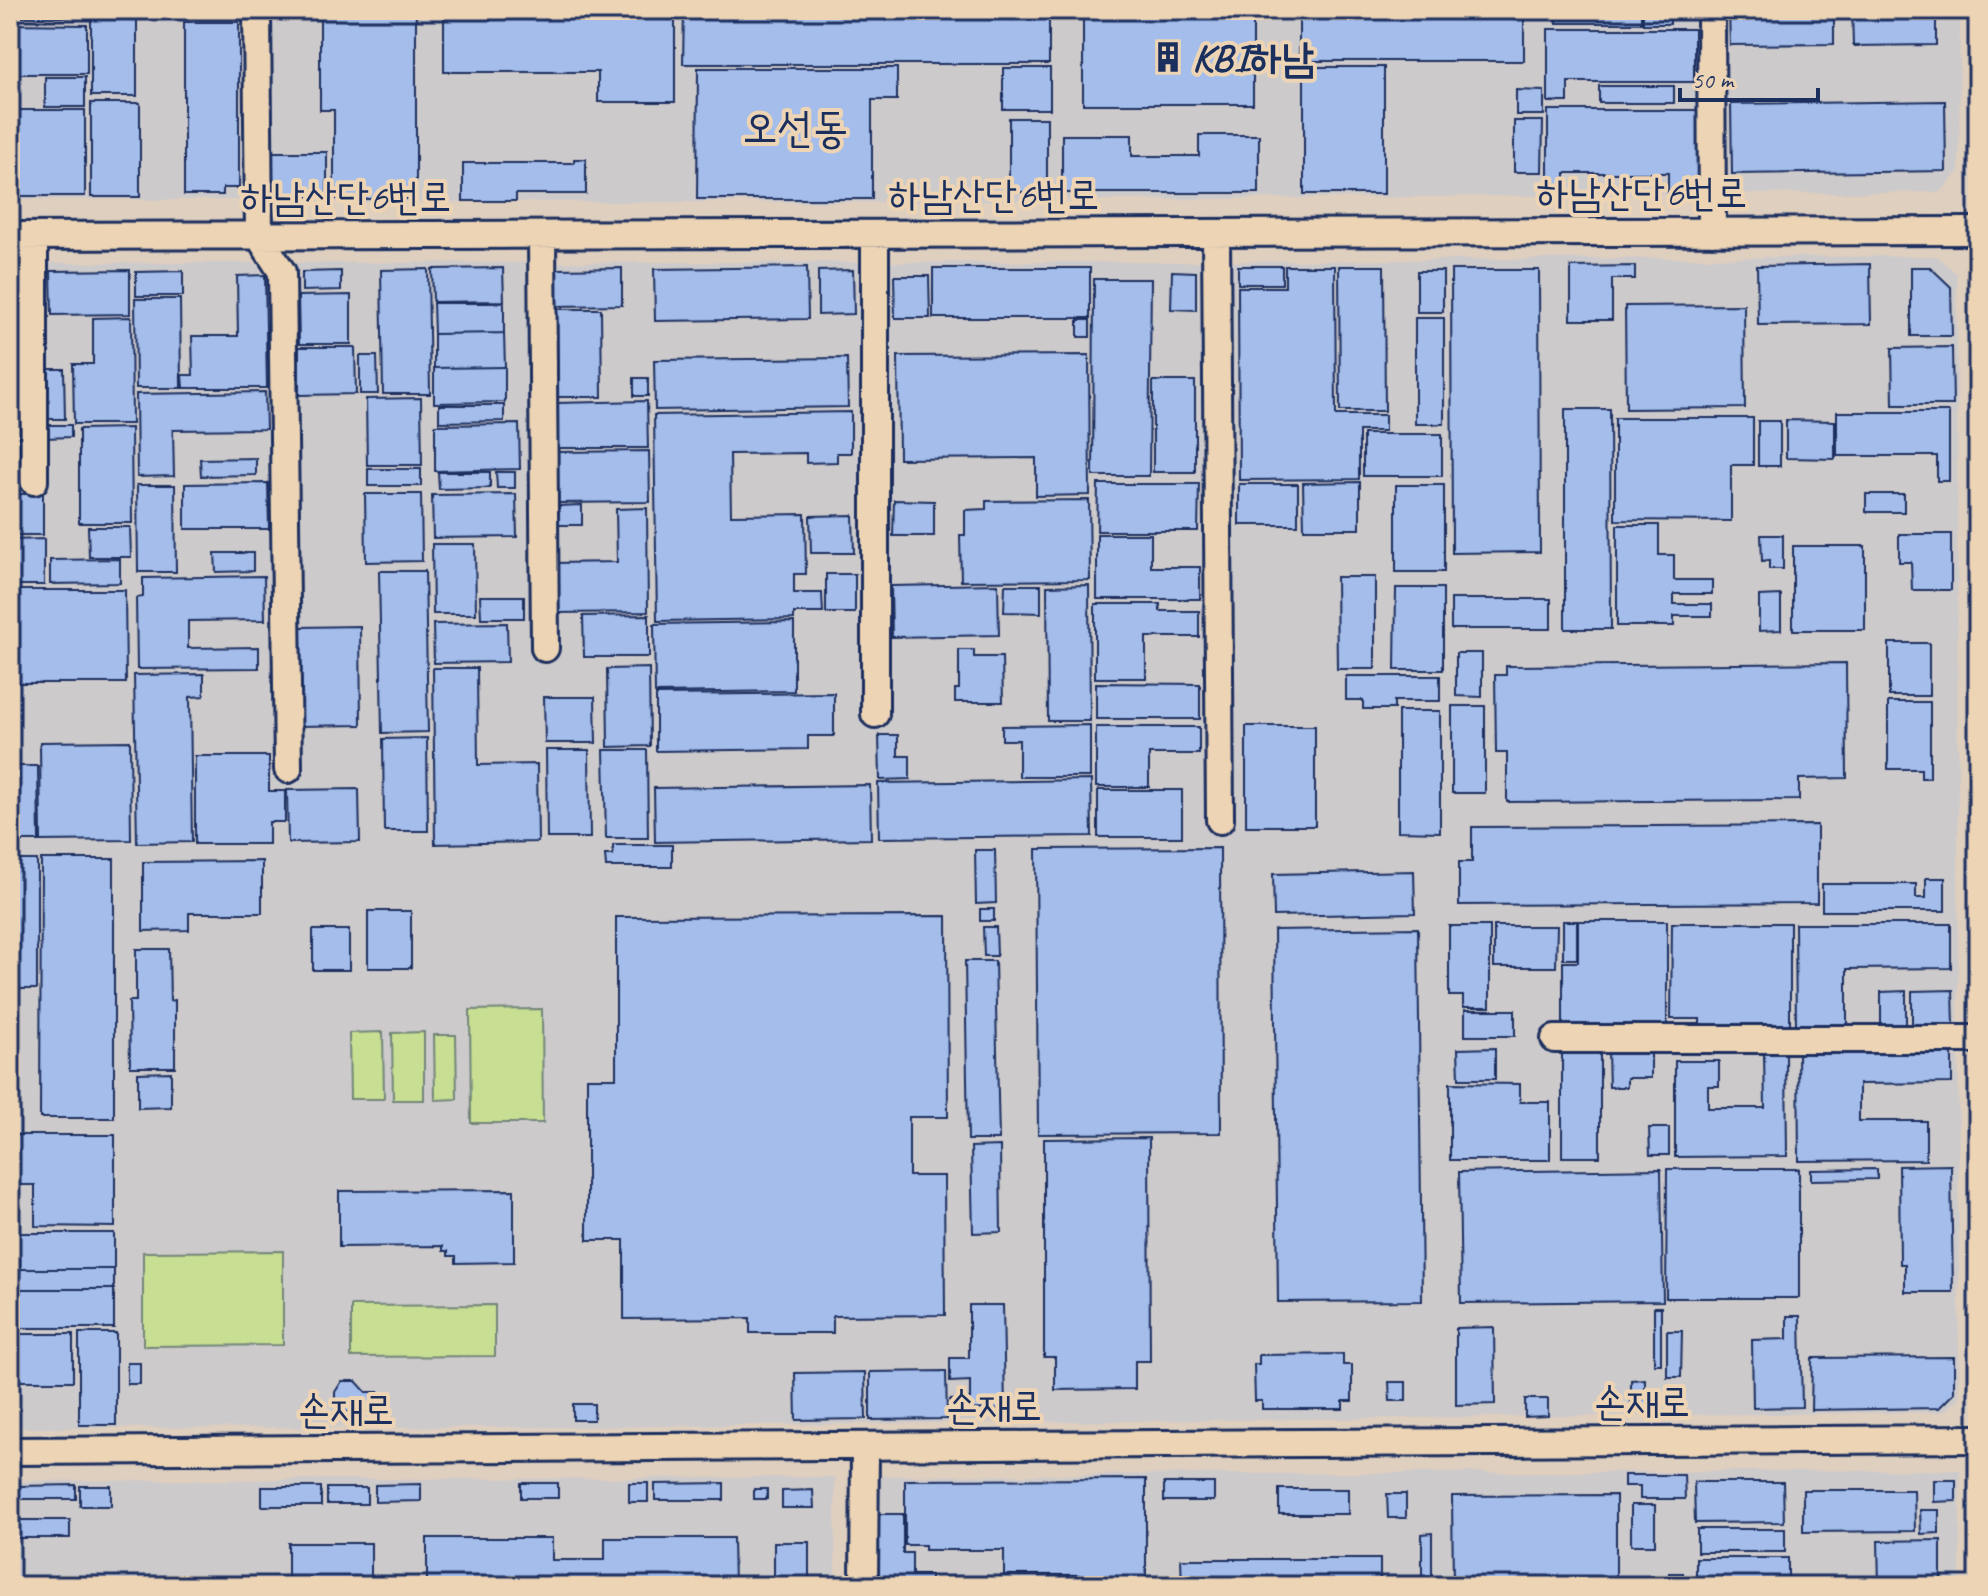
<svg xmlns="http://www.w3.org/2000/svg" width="1988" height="1596" font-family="Caveat,'Poor Story',sans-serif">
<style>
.built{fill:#cdcacc}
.green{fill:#c8de93;stroke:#728678;stroke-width:2}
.building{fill:#a4bdea;stroke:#1b2f5e;stroke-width:2}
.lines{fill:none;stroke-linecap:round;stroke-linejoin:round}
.minor-casing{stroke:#1b2f5e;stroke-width:32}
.minor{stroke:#ecd4b4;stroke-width:26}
.labels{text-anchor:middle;stroke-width:8;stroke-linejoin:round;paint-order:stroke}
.poi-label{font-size:40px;font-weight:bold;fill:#1b2f5e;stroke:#ecd4b4;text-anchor:start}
.street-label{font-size:40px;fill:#1b2f5e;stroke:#ecd4b4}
.quarter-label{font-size:44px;fill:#1b2f5e;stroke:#ecd4b4}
</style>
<rect width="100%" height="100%" fill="#decfbf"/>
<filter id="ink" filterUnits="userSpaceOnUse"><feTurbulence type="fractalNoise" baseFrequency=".0125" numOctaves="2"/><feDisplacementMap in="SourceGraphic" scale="16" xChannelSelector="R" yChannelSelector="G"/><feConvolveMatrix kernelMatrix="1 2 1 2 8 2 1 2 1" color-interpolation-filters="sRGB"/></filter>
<g filter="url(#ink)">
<path class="built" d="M10,10h233l1,190 -234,-1z
M266,10h1694l-1,161 -18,21 -1066,10h-608z
M1937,256l20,18 2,1125 -16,13 -1373,15 -560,1v-1165l1168,-1z
M1960,1470v116h-1086v-110z
M835,1477v109h-825v-105z"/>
<path class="green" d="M542,1009l1,114h-72l-1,-113z
M383,1032l1,67h-34l-1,-66z
M424,1032v68h-31l-1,-67z
M434,1035h22l1,64 -22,1z
M283,1251v94l-140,1v-94z
M495,1305v51l-144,1v-51z"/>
<path class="building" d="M10,10h76v7h-76z
M94,10h116v4h-116z
M313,10h103v189h-82v-89h-14v-92h-7z
M444,10h231v92h-77v-30h-154z
M684,10h365v54h-366z
M1083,10h170v94h-170z
M1299,10h225v51h-225z
M1557,10h84v13h-84z
M1643,10h27v14h-27z
M1729,10h105v34l-104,1z
M1852,10h84v35l-83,1z
M91,18h46v78h-46z
M184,22h55v166h-16v7h-39z
M10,24l77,1v49h-77z
M1548,29h146v53h-126v20h-20z
M1304,67h80v127h-80z
M698,68h199v32h-25v99h-175z
M1003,68h47v41h-47z
M45,77h40v30h-40z
M1599,86h75v17h-75z
M1516,90l28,1v24h-28z
M1945,101l1,70 -214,3 -1,-70z
M91,103h49v94h-49z
M10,110h75v86h-75z
M1548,110h149v83h-29v-20h-103v14h-17z
M1009,118h38v74h-38z
M1514,121h29l-1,51h-28z
M1062,135h70v21h67v-21h60v58h-197z
M270,152h57v45h-57z
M574,159h12v35h-70v7h-53v-38h111z
M1870,264l1,60 -113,1 -1,-59z
M1238,266h44v18h-44z
M1285,266h50l1,149h49v16h-26v48l-120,1 -1,-193h47z
M1339,266h45l1,145h-45z
M1635,266v13h-23v41h-41v-53z
M19,267v110h-9v-109z
M807,267l1,52 -153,2 -1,-52z
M1911,267h19l21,20 1,49h-41z
M503,268l1,33 -71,1 -1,-33z
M622,268v37l-65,1 -1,-37z
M933,268h157v50h-157z
M428,269l2,125h-47l-2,-124z
M130,270v44l-78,1 -1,-44z
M853,270l1,44 -36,1v-44z
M1451,270h88l1,282 -88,1z
M183,271v25h-47v-24z
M341,271v19l-39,1v-19z
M1172,271l24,1v38l-25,-1z
M1417,271h26v41h-26z
M265,275l2,113h-84l-1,-13h11l-1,-39h46l-1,-60z
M894,276h35l1,42h-35z
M1094,279h57l-2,197h-56z
M351,295v49h-52l-1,-48z
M135,299h45l1,89h-45z
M433,303h71v30l-70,1z
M1744,305l1,103 -119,1 -1,-103z
M557,309h44l1,88h-44z
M131,317l1,107h-58l-1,-60h20v-46z
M1415,318h29v106h-29z
M1078,320h12v17h-12z
M504,333l1,34 -71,1v-34z
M299,347h56l1,47 -57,1z
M1952,347l1,58h-60l-1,-57z
M1089,355l1,140 -54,1v-38l-137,1 -1,-103z
M360,356h17l1,38h-18z
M847,358l1,49 -193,3 -1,-50z
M505,367v35l-71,1v-35z
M46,369h18l1,50h-18z
M634,378h14v18h-14z
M1153,381h42v91h-42z
M10,383h9l1,83h-10z
M265,392l1,37 -93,1 1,46 -37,1 -1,-83z
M421,398l1,67h-55l-1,-66z
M647,401l1,47h-91l-1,-45z
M439,405h65v16l-65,1z
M1565,409h45l1,220h-46z
M851,412v41h-14v9l-31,1v-10l-76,1 1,61 74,-1 1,60h-12v19h28l1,20h-29v6l-137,2 -3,-206z
M1837,412h112v69h-12v-25h-100z
M1615,418h138v47h-22v56l-116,-1z
M1786,420l49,1v38l-49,-1z
M1758,421h22v45h-22z
M519,424l1,45 -85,2v-46z
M45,425h26v12l-26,1z
M131,428l1,95h-53v-94z
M1363,434h79v42h-79z
M649,451l1,51 -92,1v-51z
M256,458v17l-55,1 -1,-17z
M368,469h53v17h-53z
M438,472h52v16l-51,1z
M496,472h19v16h-18z
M1360,482v47h-56l-1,-46z
M268,483l1,46h-84v-45z
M1098,484h101l-1,47h-101z
M1239,484h59v41h-59z
M137,485h38l1,87h-38z
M1396,485h48v87h-48z
M10,494h33v41h-33z
M365,494h56l1,67 -56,1z
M516,494l1,43 -84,1 -1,-43z
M1866,494h38v18h-38z
M894,500l40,1v35h-41z
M1089,500l1,80 -129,1 -1,-46h5v-25l21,-1v-8z
M582,505v20h-25v-19z
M647,508l1,104 -93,1 -1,-50 63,-1 -1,-53z
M853,515l1,38h-43l-1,-37z
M1617,525h42v30h15v25h38v14h-38v10h38v12h-38v10h-57z
M88,527h42l1,30h-42z
M1097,534h54v33h49v32h-103z
M1899,534h52v56h-39l-1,-28h-12z
M1761,535h22v34h-14v-9l-7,1z
M44,539v46h-34v-45z
M432,544h43l1,70h-43z
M1793,546h72v84h-72z
M215,553h38v18l-37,1z
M120,559v24l-70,1v-24z
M379,571h46l3,161 -46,1z
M826,574h29v39h-29z
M264,576l1,44 -77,1v27l71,-1v21l-122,1 -1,-71 7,-1v-19z
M1336,577h39v92h-38z
M998,584l1,51 -107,2 -1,-51z
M1005,585h36v28l-37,-1z
M1089,585l1,136h-42l-1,-135z
M1396,588h47v82h-48z
M10,590h115l1,93h-116z
M1781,595v35l-22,1v-35z
M480,596h44v22h-43z
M1451,599h100v30h-100z
M1095,604h65v7h39v26h-53v41h-51z
M649,615v42h-65l-1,-41z
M794,622v69l-139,2 -1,-69z
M507,623l1,39 -74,1 -1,-39z
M360,626l1,99 -60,1 -1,-99z
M1889,643h40v53h-40z
M959,650h15v7h28l1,45h-48v-13h4z
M1456,653h26v44l-26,-1z
M1846,663l1,115 -48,1v21l-292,2v-49h-11l-1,-78h11v-9z
M433,668h44l1,97 59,-1 1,78 -103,2z
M649,668l1,78 -42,1 -1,-78z
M204,674v22l-14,1 2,145 -55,1 -3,-168z
M1346,676h94v25h-46v8h-31v-9h-17z
M1096,683l104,1v35h-104z
M834,693v43h-26v13l-152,2v-56z
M544,697h51l1,46h-51z
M1888,702h42v76h-9v-9h-33z
M1452,706h33v87h-33z
M1398,711h42v121l-42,-1z
M1090,725v52h-71v-37h-17v-14z
M1246,726h69v100h-69z
M1096,727h103v27h-50v33h-53z
M879,735h19v21h12v23l-30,1z
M427,738l1,93h-44l-1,-92z
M130,741l1,99 -90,1 -1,-99z
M10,743h6l1,96h-7z
M546,750h43l1,88h-43z
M604,750h43l1,88h-42z
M195,756h74v35h16v31h-16v22h-74z
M18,766h20l1,75h-20z
M1091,780l1,56 -213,2 -1,-55z
M870,785l1,54 -216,3 -1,-54z
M359,789l1,53 -72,1 -1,-53z
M1098,790h84v47h-84z
M1817,825v78l-358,2v-43h13v-35z
M613,845h59v22h-66l-1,-12h8z
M1220,848l1,285 -183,1 -2,-285z
M975,850h20l1,53 -20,1z
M41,859h73v259h-74z
M10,860h27v129h-27z
M262,861v52h-73v17l-46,1v-69z
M1414,871l1,42 -141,3 -1,-42z
M1926,878h19v33h-123v-27h94v14h10z
M980,909h14v12h-14z
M368,911h43v57h-43z
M947,916l1,201h-39v59h35l1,139 -112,1v17h-83v-15l-126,1v-79h-37v-162h29v-161z
M1563,921h14v38h-14z
M1578,921h89v108h-104v-67h15z
M1672,923h118v104l-90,4v-12h-29z
M1795,924h156v44l-104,1v58h-51z
M1449,926h41v81h-27v-11h-14z
M1494,926h63l-1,41h-62z
M983,927h13l1,29h-13z
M1418,928l4,373 -144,1 -4,-372z
M313,930h36v40h-36z
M136,949h33l1,52 5,-1v67h-45l-1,-66h7z
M965,961h30l4,179h-31z
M1953,990l1,36h-42v-35z
M1906,991v34h-25v-33z
M1465,1010h50v26h-50z
M1495,1048v31h-36l-1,-30z
M1952,1048v35l-93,1v37h67v39l-127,1 -1,-111z
M1608,1051h43v27h-24v9h-18z
M1562,1053h38v104h-38z
M1764,1054h22l1,102 -112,1v-96h44v25h-11v22h57z
M171,1072v35l-33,1v-35z
M1450,1083l70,1v18h30v58h-100z
M1649,1128h20v27h-19z
M10,1135h105v92l-80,-1v-41h-25z
M1149,1138l1,223h-15v28l-80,1v-33h-11v-218z
M1000,1146l1,86 -28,1 -2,-86z
M1951,1165l2,127h-48v-28h-5l-1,-98z
M1661,1169l2,132 -202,2 -2,-131z
M1667,1169h132v129h-133z
M1877,1169v10l-66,1v-10z
M514,1190v72l-58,1v-7h-8v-5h-5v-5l-104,1v-56z
M10,1233h104v36h-94v-11h-10z
M20,1269h94v20h-95z
M19,1289h95v39h-104v-26h9z
M969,1305h34l2,104 -55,1v-10l20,-1v-18l-20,1v-24h19z
M1654,1307h7v57h-7z
M1787,1316h13l2,91 -49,1 -1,-68 35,-1z
M1494,1327l1,77 -39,1v-77z
M1667,1331h15l-1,46h-14z
M79,1333h37v92h-37z
M10,1334h63v47h-63z
M1343,1354v11h9v36h-9v8h-81v-8h-7l-1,-37h5v-9z
M1954,1357v36l-15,15 -128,2 1,-52z
M127,1363h13v21h-13z
M946,1371l1,48 -77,1v-48z
M865,1372l1,47 -70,1 -1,-47z
M1645,1379v20h9v10h-23v-29z
M342,1381h14l10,11h13v20h-34l-10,-8v-12z
M1389,1382h17v19h-16z
M1525,1399h23v17l-23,1z
M573,1404h21v16h-21z
M1624,1475h60l1,24h-45v-13h-16z
M1146,1479v107h-67v-11h-75v-25h-79v-5h-20v-65z
M1934,1480h22v21l-22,1z
M1694,1482h89l1,40 -89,1z
M521,1483h37v15h-37z
M629,1483h19v19h-19z
M724,1483v17h-69v-16z
M1164,1483h50v18h-50z
M421,1484v17l-46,1v-17z
M76,1485v14h-60v-13z
M80,1486h31v20h-31z
M262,1487h59v19h-59z
M327,1488h40v16h-40z
M754,1489h13v10h-13z
M1279,1489h69v25h-69z
M813,1490l1,18h-32v-17z
M1803,1490h111l1,41 -112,1z
M1387,1494h19v24h-18z
M1616,1495v91h-163l-1,-90z
M1631,1505h24v40h-24z
M1920,1510h19v23l-18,1z
M878,1514h25v39h9v22h19v11h-53z
M13,1520h57v18h-57z
M1697,1529h88v23h-88z
M1432,1533v53h-10v-52z
M427,1538h125v22h53v-22h128l1,48h-307z
M1941,1540v46h-62l-1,-45z
M774,1542h35v44h-35z
M288,1543h83v37h-83z
M1696,1558h92v28h-92z
M1181,1559h199v27h-198z
M1669,1573h14v12h-14z"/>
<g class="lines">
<defs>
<path id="minor" d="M257,10l2,226 23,36 6,497
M1711,10l1,222
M875,234v480
M1216,234l4,586
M542,235l3,413
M10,236l1968,-5
M34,236v245
M1555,1039h423
M10,1451l1968,-12
M864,1586l1,-140"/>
</defs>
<use href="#minor" class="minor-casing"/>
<use href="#minor" class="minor"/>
</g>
</g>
<defs>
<symbol id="building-bare" viewBox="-9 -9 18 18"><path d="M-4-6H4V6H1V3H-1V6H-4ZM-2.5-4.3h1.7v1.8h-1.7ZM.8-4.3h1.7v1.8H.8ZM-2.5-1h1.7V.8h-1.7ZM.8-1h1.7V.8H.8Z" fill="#1b2f5e" stroke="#ecd4b4" stroke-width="2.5" paint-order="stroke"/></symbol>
</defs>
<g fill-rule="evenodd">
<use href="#building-bare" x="1146" y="35" width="44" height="44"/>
</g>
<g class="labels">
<g class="poi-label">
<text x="1192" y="71">KBI하남</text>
</g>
<g class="street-label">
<text x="1642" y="206">하남산단6번로</text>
<text x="994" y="208">하남산단6번로</text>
<text x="346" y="210">하남산단6번로</text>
<text x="1642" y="1415">손재로</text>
<text x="994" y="1419">손재로</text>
<text x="346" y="1423">손재로</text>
</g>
<g class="quarter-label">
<text x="795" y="142">오선동</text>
</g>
</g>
<rect width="1988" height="1596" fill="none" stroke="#ecd4b4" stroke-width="40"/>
<rect x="20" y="20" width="1948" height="1556" fill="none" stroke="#1b2f5e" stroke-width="3" filter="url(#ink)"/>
<path d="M1680 88v12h138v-12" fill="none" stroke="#1b2f5e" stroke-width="4"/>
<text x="1692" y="88" font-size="24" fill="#1b2f5e" stroke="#ecd4b4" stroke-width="6" paint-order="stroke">50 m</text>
</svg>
